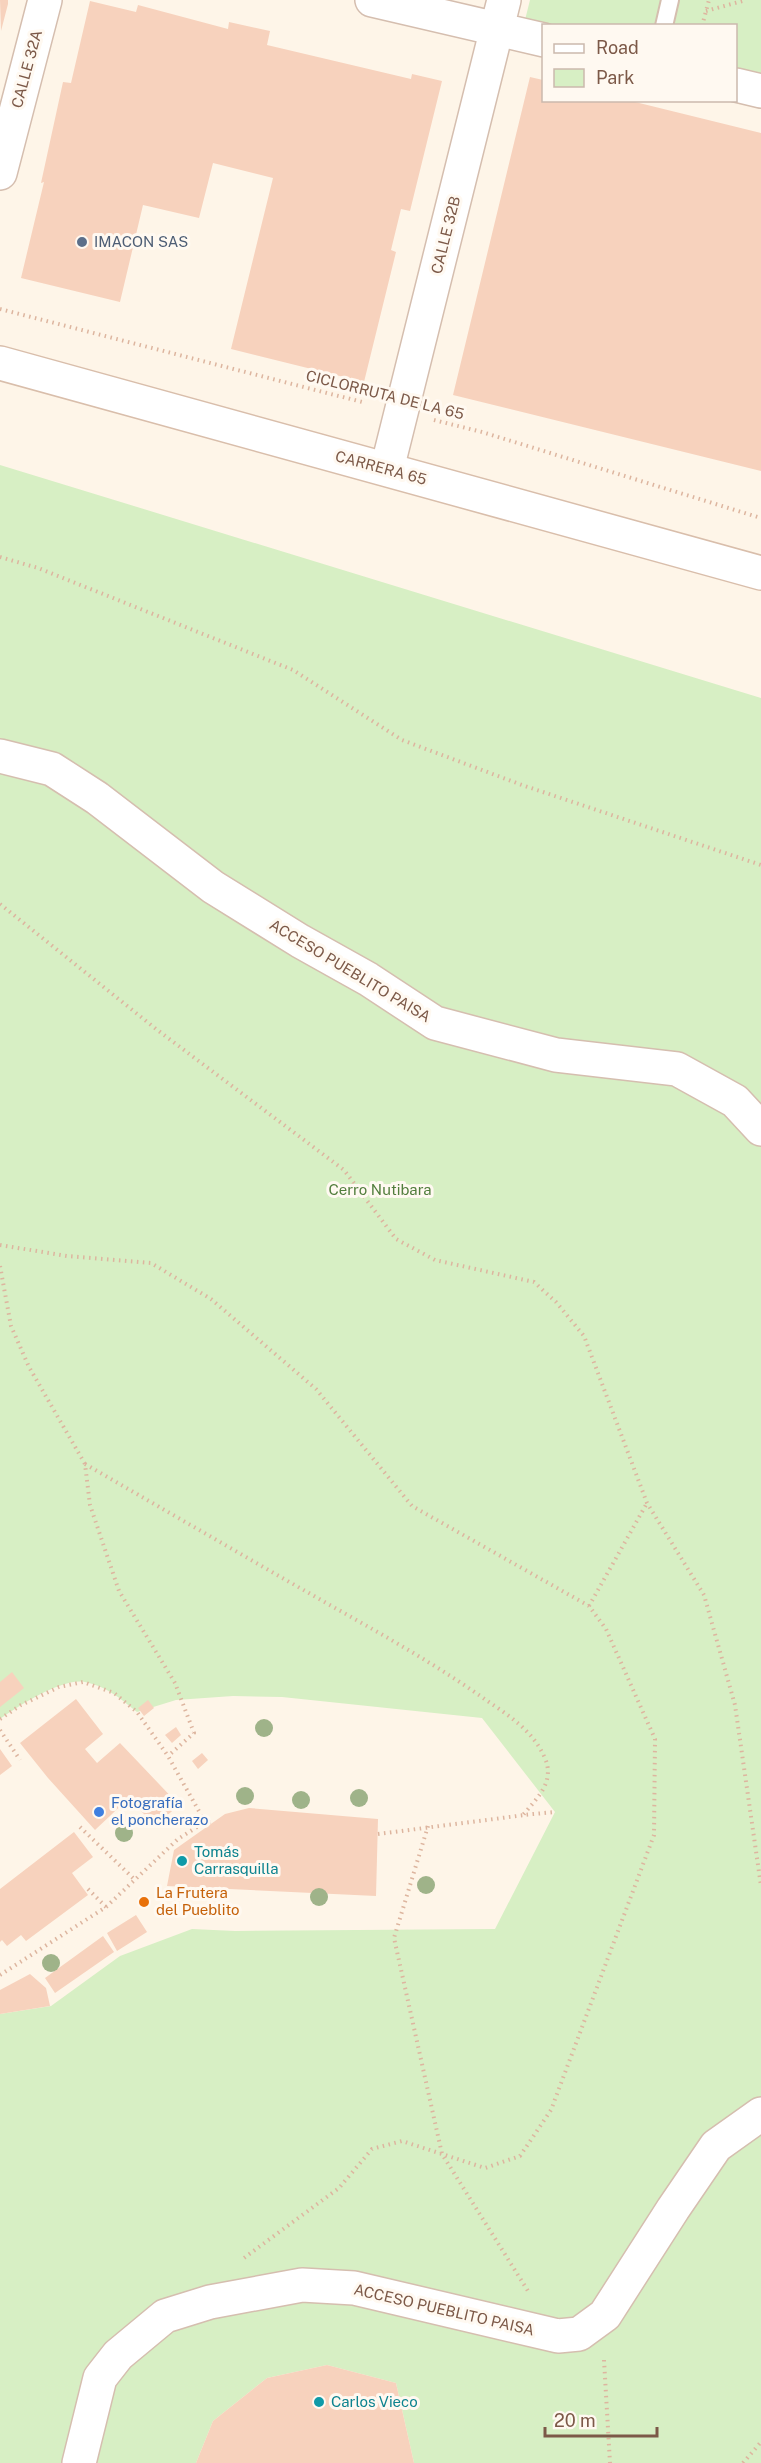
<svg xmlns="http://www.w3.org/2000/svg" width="761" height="2463" font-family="'Public Sans',sans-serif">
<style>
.green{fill:#d7efc4}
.building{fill:#f7d2bd}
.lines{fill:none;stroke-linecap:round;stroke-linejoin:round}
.lane-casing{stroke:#d5beaf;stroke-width:20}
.street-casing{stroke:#d5beaf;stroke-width:36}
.secondary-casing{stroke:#d9beab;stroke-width:36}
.path{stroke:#ddb59f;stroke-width:4;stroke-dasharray:1.5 4.5;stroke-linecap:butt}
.lane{stroke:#fff;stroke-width:16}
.street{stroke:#fff;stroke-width:33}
.secondary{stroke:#fff;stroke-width:33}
.tree{fill:#9fb389}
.service-dot{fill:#5c6f8a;stroke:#fff9f1;stroke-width:2}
.shop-dot{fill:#3f7fe0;stroke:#fff9f1;stroke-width:2}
.culture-dot{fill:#0f9aa8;stroke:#fff9f1;stroke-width:2}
.food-dot{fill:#e8710a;stroke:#fff9f1;stroke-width:2}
.labels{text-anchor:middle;stroke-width:6;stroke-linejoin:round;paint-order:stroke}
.street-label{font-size:15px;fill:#7c5948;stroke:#fff9f1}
.service-label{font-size:15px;fill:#4e5e75;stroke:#fff9f1;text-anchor:start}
.park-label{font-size:15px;fill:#517d3c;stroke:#fff9f1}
.shop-label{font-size:15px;fill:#366cbe;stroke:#fff9f1;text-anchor:start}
.culture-label{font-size:15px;fill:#0d838f;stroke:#fff9f1;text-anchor:start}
.food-label{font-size:15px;fill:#c56008;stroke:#fff9f1;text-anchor:start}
</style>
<rect width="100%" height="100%" fill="#fef5e8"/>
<path class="green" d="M530,0h231v77l-25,-6v-45l-212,-2z
M0,465l761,233v1765h-347l-18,-80 -69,-18 -60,13 -54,43 -17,42h-196v-449l51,-8 69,-50 72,-27 43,2 260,-2 60,-117 -73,-94 -200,-21 -49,-1 -57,4 -39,12c-16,-13 -31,-26 -52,-30 -24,-4 -66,24 -85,37z"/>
<path class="building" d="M0,0h8v4l-7,27z
M90,1l46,11 2,-7 90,24 1,-7 41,9 -3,14 144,34 1,-5 30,7 -32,130 -9,-2 -10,41 5,2 -32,130 -133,-33 42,-171 -60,-15 -14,55 -56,-13 -23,97 -99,-24 23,-96 -3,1 22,-101 8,1z
M530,77l13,3v20h84l134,33v338l-308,-76z
M12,1672l12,16 -24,19v-25z
M76,1699l27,35 -18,15 12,14 23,-20 59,62 -24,21 -26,-28 -34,32 -47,-52 -28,-35z
M148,1700l6,8 -10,8 -6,-8z
M176,1727l5,8 -9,8 -7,-8z
M0,1749l12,17 -12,9z
M202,1753l6,7 -10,9 -6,-8z
M249,1808l129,11 -2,77 -209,-10 7,-36 51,-36z
M74,1832l19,25 -21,16 16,22 -62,46 -5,-6 -14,11 -5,-6 -2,2v-53z
M136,1915l11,17 -30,19 -10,-18z
M103,1936l11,16 -59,41 -10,-15z
M30,1974l16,14 4,18 -50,8v-24z
M327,2365l69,18 18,80h-218l17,-42 54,-43z"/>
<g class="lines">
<defs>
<path id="lane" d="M664,26l6,-26"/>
<path id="street" d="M372,0l172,40
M736,85l25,6
M0,173l45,-173
M387,469l117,-469
M0,756l52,13 45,29 116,89 87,54 68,38 67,44 121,32 121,14 58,32 26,28
M79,2463l21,-85 18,-23 47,-39 45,-14 92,-17 52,3 204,48 21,-2 26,-19 68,-106 43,-63 45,-32"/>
<path id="secondary" d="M0,363l761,210"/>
</defs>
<use href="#lane" class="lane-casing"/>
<use href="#street" class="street-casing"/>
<use href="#secondary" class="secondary-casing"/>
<path class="path" d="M706,11l40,-11
M702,26l7,-26
M0,309l366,94
M434,420l48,12 279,86
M0,557l38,11 255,102 109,70 120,45 239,80
M0,904l156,125 188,141 52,69 39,21 99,22 22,20 28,34 63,167 57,92 31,110 26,181
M0,1245l67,11 84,7 60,36 105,90 96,117 177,100 17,23 49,110 -1,96 -103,275 -31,46 -35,12 -83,-27 -30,8 -33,39 -95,70
M0,1266l11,60 18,41 56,97 5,41 29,86 56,92 19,50 -26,23
M85,1464c76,44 152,88 229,132 58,33 117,65 172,104 22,15 46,30 58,56 12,25 -6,41 -21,59l32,-3
M589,1606l58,-103
M0,1719l21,-14 38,-18 24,-5 31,11 23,19 31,44 37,66h8
M0,1730l20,30
M428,1826l-34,112 48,216 86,137
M80,1827l54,52
M378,1834l147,-19
M88,1889l18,18
M0,1975l106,-68 72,-68 27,-17
M604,2360l6,103
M743,2463l18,-21"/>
<use href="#lane" class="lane"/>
<use href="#street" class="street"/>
<use href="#secondary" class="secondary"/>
</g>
<g class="tree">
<circle cx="264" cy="1728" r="9"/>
<circle cx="245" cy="1796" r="9"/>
<circle cx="359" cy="1798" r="9"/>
<circle cx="301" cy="1800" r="9"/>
<circle cx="124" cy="1833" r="9"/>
<circle cx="426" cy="1885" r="9"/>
<circle cx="319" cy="1897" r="9"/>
<circle cx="51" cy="1963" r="9"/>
</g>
<circle class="service-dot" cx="82" cy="242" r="6"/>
<circle class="shop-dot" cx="99" cy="1812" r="6"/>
<g class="culture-dot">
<circle cx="182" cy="1861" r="6"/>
<circle cx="319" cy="2402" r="6"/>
</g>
<circle class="food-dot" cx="144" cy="1902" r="6"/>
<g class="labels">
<g class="street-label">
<text transform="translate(27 69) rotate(-75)" y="5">CALLE 32A</text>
<text transform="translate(446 235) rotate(-76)" y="5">CALLE 32B</text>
<text transform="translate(385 395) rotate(14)" y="5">CICLORRUTA DE LA 65</text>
<text transform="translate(381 468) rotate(15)" y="5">CARRERA 65</text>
<text transform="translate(350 971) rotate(31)" y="5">ACCESO PUEBLITO PAISA</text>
<text transform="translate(444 2310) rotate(13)" y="5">ACCESO PUEBLITO PAISA</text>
</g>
<g class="service-label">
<text x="94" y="247">IMACON SAS</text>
</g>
<g class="park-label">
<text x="380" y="1195">Cerro Nutibara</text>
</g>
<g class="shop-label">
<text x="111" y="1808">Fotografía<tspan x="111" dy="17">el poncherazo</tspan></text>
</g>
<g class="culture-label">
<text x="194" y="1857">Tomás<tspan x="194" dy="17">Carrasquilla</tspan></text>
<text x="331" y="2407">Carlos Vieco</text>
</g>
<g class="food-label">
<text x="156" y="1898">La Frutera<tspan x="156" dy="17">del Pueblito</tspan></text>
</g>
</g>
<rect x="542" y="24" width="195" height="78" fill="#fff9f1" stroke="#cbb9ad" stroke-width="1.5"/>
<rect x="554" y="44" width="30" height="9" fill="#ffffff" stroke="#cbb9ad" stroke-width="1.5"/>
<text x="596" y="54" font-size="18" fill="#7c5948">Road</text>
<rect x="554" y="69" width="30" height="18" fill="#d7efc4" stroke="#cbb9ad" stroke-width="1.5"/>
<text x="596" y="84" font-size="18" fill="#7c5948">Park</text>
<path d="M545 2427v9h112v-9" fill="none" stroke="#7c5948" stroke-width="3"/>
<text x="554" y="2427" font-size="18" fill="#7c5948" stroke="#fff9f1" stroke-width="4.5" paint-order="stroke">20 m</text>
</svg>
